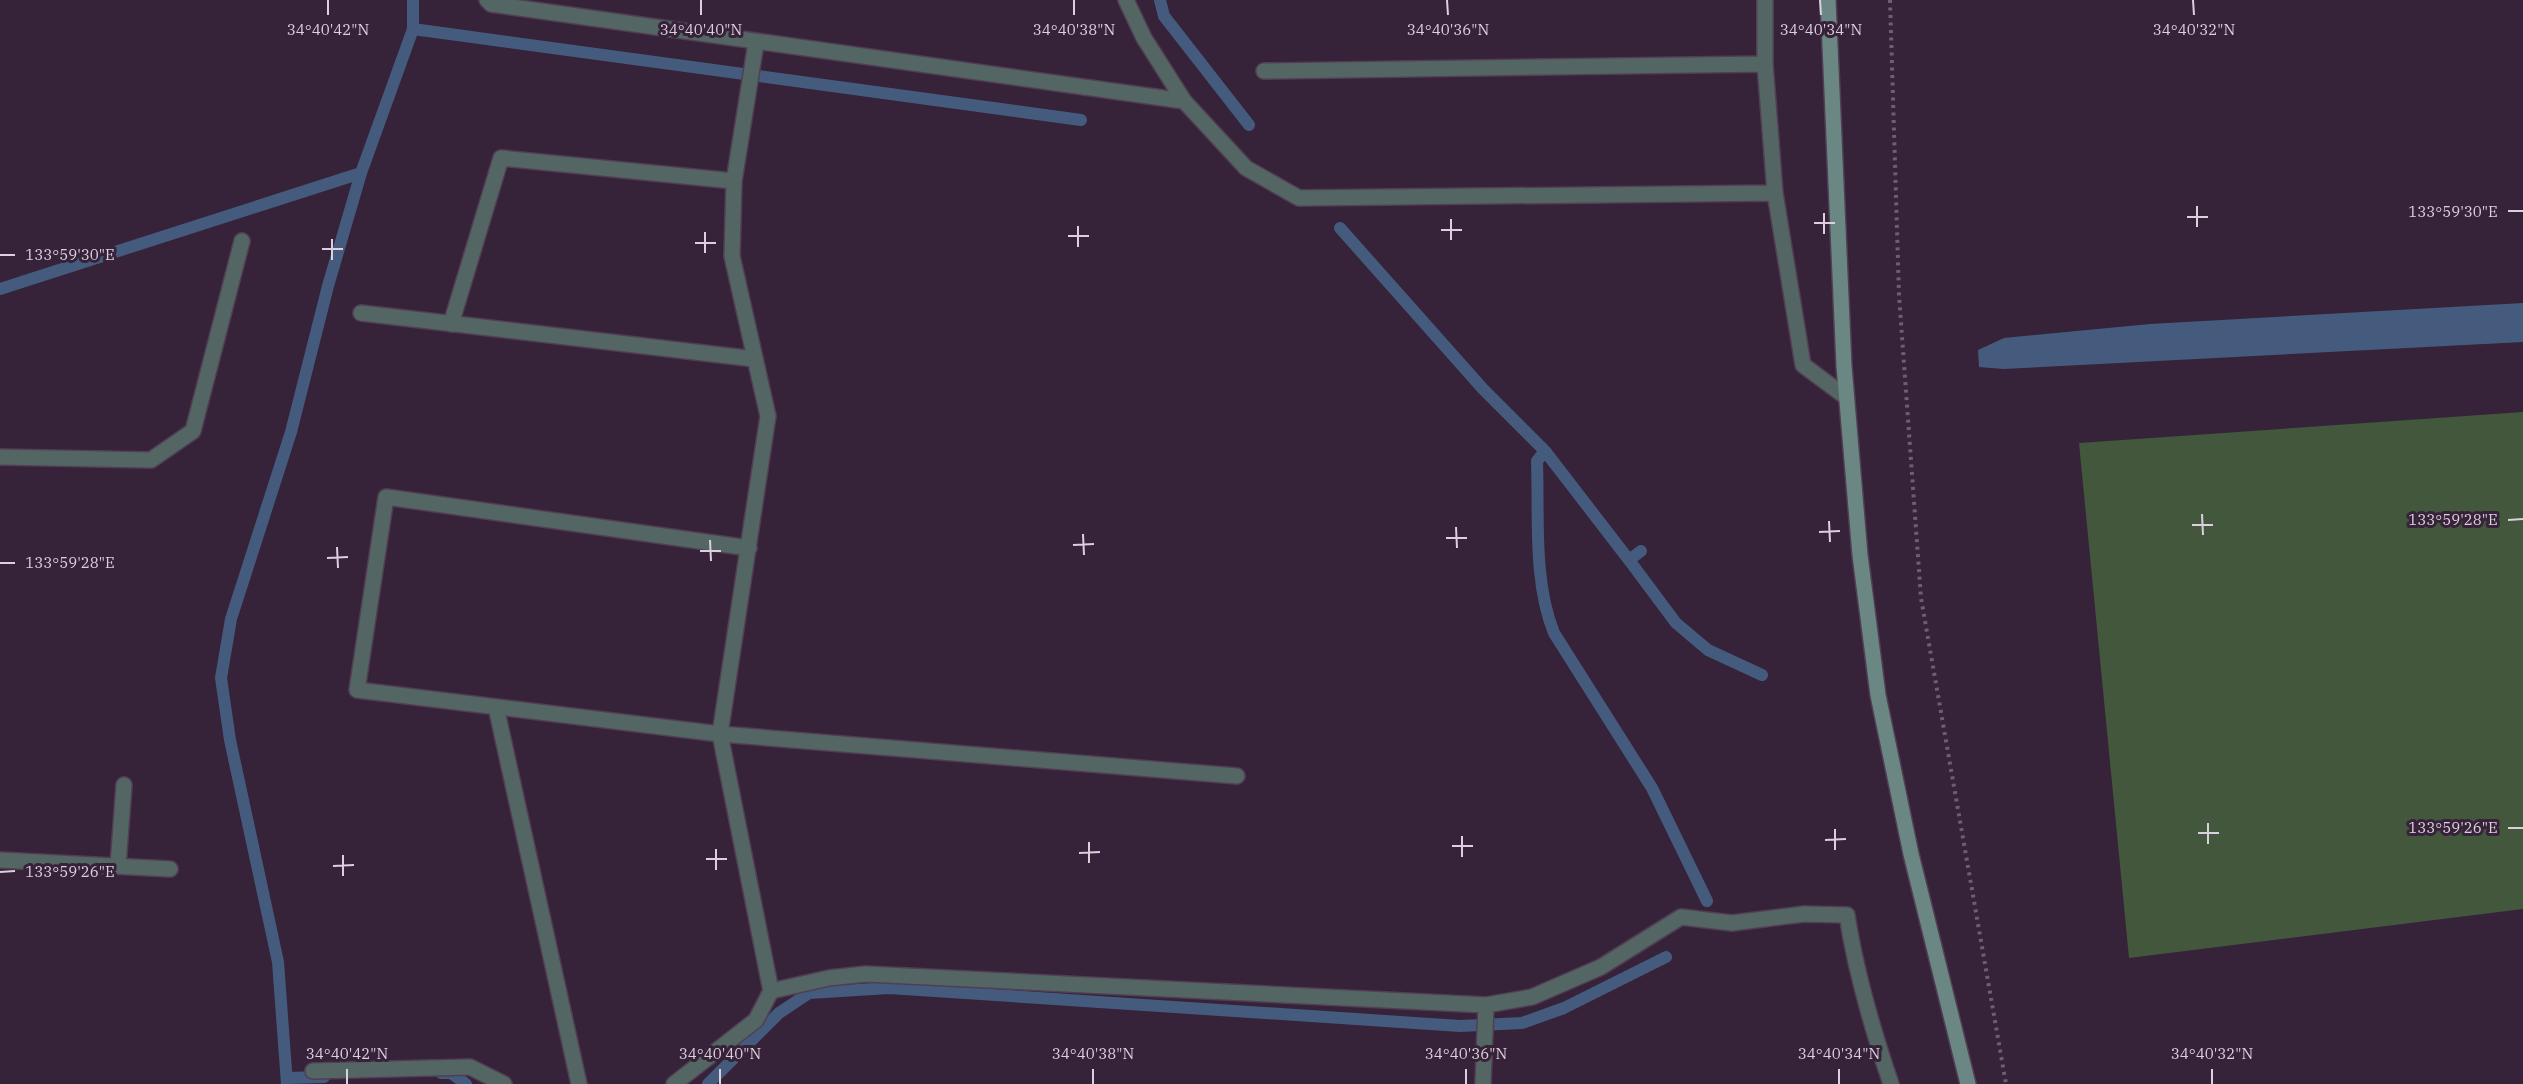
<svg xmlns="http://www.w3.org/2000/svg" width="2523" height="1084" font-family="'IBM Plex Serif',serif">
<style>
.green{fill:#42573c}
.water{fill:#455b7d}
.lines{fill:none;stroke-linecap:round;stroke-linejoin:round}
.stream{stroke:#455b7d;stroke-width:12}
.street-casing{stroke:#513e53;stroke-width:18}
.secondary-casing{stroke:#513e53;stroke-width:18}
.path{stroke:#6f5e72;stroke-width:4;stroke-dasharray:3 4.5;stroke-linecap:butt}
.street{stroke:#546664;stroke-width:15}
.secondary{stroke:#6a8784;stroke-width:15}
.ticks{fill:none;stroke:#dccfde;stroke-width:2}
.ticks-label{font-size:15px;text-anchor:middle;fill:#dccfde;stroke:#362239;stroke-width:6;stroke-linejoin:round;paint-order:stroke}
</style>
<rect width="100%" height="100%" fill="#362239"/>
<path class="green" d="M2523,412v497l-394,49 -50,-515z"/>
<path class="water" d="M2523,303v39l-520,27 -24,-2 -1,-17 26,-12 146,-14z"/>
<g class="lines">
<path class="stream" d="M1160,0l4,16 85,109
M413,29l668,91
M1340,228l143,161 62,62 84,109 12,-9
M0,289l361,-116
M1545,451l-8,10c2,56 -4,120 17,172l98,155 55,113
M1629,560l47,63 32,27 54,25
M441,1073h10l15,11
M287,1078l37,-1
M287,1084l-9,-122 -48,-222 -9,-62 10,-59 60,-187 37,-146 33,-113 52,-144v-29
M708,1084l71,-71 30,-20 80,-5 571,38 62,-3 42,-15 102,-51"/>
<defs>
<path id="street" d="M487,0l4,4 693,97
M1126,0l18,38 40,63 62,67 53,30 476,-5
M1765,0v64l10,129 28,172 43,32
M756,43l-22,138 -2,75 36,160 -48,318 51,257
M1264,71l501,-7
M361,313l394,46
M451,324l50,-166 233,23
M0,457l151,3 42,-29 49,-190
M749,548l-363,-51 -29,193 363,44 517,42
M496,707l83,377
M0,860l170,9
M118,866l6,-81
M313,1071l157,-4 34,17
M674,1084l82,-64 15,-29 58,-13 37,-4 620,31
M1483,1084l3,-79 46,-8 69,-30 80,-50 51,6 72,-9 43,1c9,59 25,113 44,169"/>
<path id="secondary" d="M1828,0l16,366 16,189 18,140 33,159 57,230"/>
</defs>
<use href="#street" class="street-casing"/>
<use href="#secondary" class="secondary-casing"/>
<path class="path" d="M1890,0l9,295 22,303 85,486"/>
<use href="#street" class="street"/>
<use href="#secondary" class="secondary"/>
</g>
<path class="ticks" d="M328,0v15M701,0v15M1074,0v15M1447,0l1,15M1820,0l1,15M2193,0l1,15M2197,206v21M2508,211h15M1824,213v21M2187,217h21M1451,219v21M1814,223h21M1078,226v21M1441,230h21M705,232v21M1068,236h21M332,239v21M695,243h21M322,249h21M0,255h15M2202,514l1,21M2508,520l15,-1M1829,521l1,21M2192,525h21M1456,527l1,21M1819,532l21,-1M1083,534l1,21M1446,538h21M710,540l1,21M1073,545l21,-1M337,547l1,21M700,551h21M327,558l21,-1M0,563h15M2208,823v21M2508,828h15M1835,829v21M2198,833h21M1462,836v21M1825,840l21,-1M1089,842v21M1452,846h21M716,849v21M1079,853l21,-1M343,855v21M706,859h21M333,866l21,-1M0,872l15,-1M347,1069v15M720,1069v15M1093,1069v15M1466,1069v15M1839,1069v15M2212,1069v15"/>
<g class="ticks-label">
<text x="328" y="35">34°40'42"N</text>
<text x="701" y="35">34°40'40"N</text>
<text x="1074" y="35">34°40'38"N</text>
<text x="1448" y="35">34°40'36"N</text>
<text x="1821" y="35">34°40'34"N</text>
<text x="2194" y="35">34°40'32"N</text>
<text x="2453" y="217">133°59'30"E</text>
<text x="70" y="260">133°59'30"E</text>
<text x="2453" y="525">133°59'28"E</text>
<text x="70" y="568">133°59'28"E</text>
<text x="2453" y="833">133°59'26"E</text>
<text x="70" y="877">133°59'26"E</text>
<text x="347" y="1059">34°40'42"N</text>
<text x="720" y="1059">34°40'40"N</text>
<text x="1093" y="1059">34°40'38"N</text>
<text x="1466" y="1059">34°40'36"N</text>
<text x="1839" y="1059">34°40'34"N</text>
<text x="2212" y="1059">34°40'32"N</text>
</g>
</svg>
